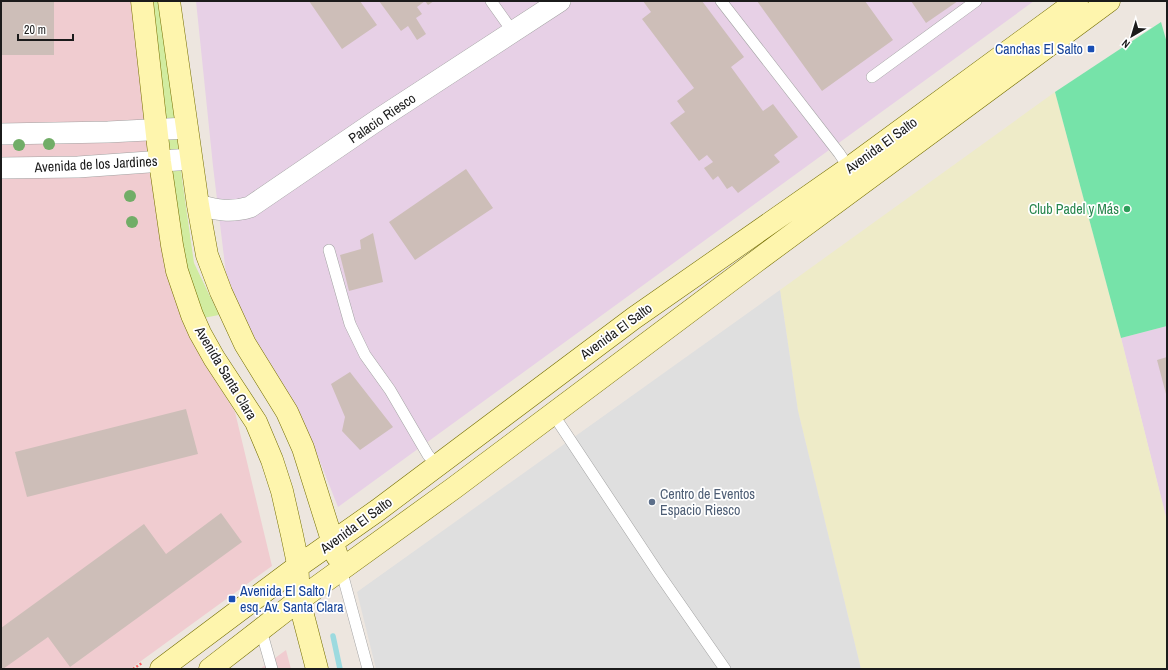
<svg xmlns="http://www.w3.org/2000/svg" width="1168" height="670" font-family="'Archivo Narrow',sans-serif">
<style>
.commercial{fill:#f0ccd0}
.industrial{fill:#e7d0e6}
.farmland{fill:#eeebc8}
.grass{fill:#d1eca0}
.pitch{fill:#76e3a9}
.parking{fill:#dfdfdf}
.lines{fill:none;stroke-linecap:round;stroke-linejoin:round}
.stream{stroke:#9cdadf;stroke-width:5.5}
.building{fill:#cdbeb8}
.lane-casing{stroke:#a2a2a2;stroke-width:12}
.street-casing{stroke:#a2a2a2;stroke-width:22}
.secondary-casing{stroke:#746e00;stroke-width:23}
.path{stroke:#ff5f66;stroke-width:2.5;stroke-dasharray:2 2;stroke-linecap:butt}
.lane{stroke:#fff;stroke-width:11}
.street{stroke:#fff;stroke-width:21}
.secondary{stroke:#fef5ad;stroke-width:22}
.tree{fill:#71ad67}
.transit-dot{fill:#1a4fb4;stroke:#fff;stroke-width:1.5}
.leisure-dot{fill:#2e9e5b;stroke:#fff;stroke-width:1.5}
.service-dot{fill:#5c6f8a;stroke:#fff;stroke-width:1.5}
.labels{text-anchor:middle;stroke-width:3.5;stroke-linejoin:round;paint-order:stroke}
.transit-label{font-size:14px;fill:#164399;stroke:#fff;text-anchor:end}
.street-label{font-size:14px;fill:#1b1b1b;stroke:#fff}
.leisure-label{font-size:14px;fill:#27864d;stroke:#fff;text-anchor:end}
.service-label{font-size:14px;fill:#4e5e75;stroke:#fff;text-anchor:start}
</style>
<rect width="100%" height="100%" fill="#ede6df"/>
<path class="commercial" d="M1,1h130l30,240 40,115 34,56 37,154 -142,103h-129z
M286,650l5,19h-31z"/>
<path class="industrial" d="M196,1h838l-696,506 -29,-73 -48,-81 -34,-71 -14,-116z
M1167,326v195l-46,-183z"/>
<path class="farmland" d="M1055,92l66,246 46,183v148h-306l-63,-258 -18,-121z"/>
<path class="grass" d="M150,1h11l21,178 12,84 25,52 -16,3 -12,-34 -9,-39z"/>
<path class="pitch" d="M1161,22l6,21v283l-46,12 -66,-246z"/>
<path class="parking" d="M780,290l18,121 63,258h-485l-19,-77z"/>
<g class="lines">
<path class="stream" d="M333,636l7,33"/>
</g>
<path class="building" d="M1,1h53v54h-53z
M309,1h51l17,24 -35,24z
M379,1h55l-6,4 -3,-4 -8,6 5,7 -6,4 10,16 -9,6 -9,-14 -7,5z
M643,1h59l42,56 -13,10 32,44 10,-7 25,33 -24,18 6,7 -42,31 -6,-7 -5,3 -9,-13 -5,4 -9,-12 9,-6 -6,-7 -8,6 -29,-38 15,-11 -8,-11 17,-13 -52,-69 9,-7z
M757,1h108l28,39 -71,51z
M911,1h47l-32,22z
M466,169l27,39 -78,52 -26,-38z
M373,233l10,49 -34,9 -9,-36 21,-6 -1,-9z
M1167,357v37h-1l-9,-34z
M350,372l43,55 -33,23 -18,-19 3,-14 -14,-33z
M186,409l12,45 -171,43 -12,-45z
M221,513l21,29 -172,125 -22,-30 -45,32h-2v-41l143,-104 22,30z"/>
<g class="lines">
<defs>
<path id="lane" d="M491,1l22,31
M721,1l118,152 10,15
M872,77l104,-76
M329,250l21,74 15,31 25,35 38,65 10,11
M553,414l106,160 66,95
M341,569l27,100
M261,630l11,39"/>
<path id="street" d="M1,134l107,-2 79,-4
M1,168l77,-1 113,-8
M198,205c18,5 33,8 52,2l129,-88 181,-118"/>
<path id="secondary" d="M142,1l18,161 12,83 5,26 15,44 8,18 14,25 42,64 16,38 10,31 10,44 5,24 2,41 18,69
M169,1l29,204 9,50 14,37 24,52 42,68 16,36 34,108
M161,669l136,-102 81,-57 256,-192 215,-150 228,-167
M210,669l89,-69 155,-112 308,-231 347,-256"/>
</defs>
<use href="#lane" class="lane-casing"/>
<use href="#street" class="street-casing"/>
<use href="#secondary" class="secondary-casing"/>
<path class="path" d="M133,669l9,-6"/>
<use href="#lane" class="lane"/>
<use href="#street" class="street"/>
<use href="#secondary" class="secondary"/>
</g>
<g class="tree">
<circle cx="49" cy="144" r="6"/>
<circle cx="19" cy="145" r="6"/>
<circle cx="130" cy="196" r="6"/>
<circle cx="132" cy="222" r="6"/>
</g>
<g class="transit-dot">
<rect x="1087" y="45" width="8" height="8" rx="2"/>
<rect x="228" y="595" width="8" height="8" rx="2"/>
</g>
<circle class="leisure-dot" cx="1127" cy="209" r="4"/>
<circle class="service-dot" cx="652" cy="502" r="4"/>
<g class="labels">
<g class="transit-label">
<text x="1083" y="54">Canchas El Salto</text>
<text x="240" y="596" text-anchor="start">Avenida El Salto /<tspan x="240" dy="16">esq. Av. Santa Clara</tspan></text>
</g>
<g class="street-label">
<text transform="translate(382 118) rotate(-34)" y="5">Palacio Riesco</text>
<text transform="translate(881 145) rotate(-36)" y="5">Avenida El Salto</text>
<text transform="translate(96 164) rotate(-3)" y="5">Avenida de los Jardines</text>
<text transform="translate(616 331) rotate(-36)" y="5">Avenida El Salto</text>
<text transform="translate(226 373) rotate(59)" y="5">Avenida Santa Clara</text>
<text transform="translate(356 525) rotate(-36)" y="5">Avenida El Salto</text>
</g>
<g class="leisure-label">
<text x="1119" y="214">Club Padel y Más</text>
</g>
<g class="service-label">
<text x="660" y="499">Centro de Eventos<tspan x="660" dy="16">Espacio Riesco</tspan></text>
</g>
</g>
<rect width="1168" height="670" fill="none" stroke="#1b1b1b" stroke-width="4"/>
<g transform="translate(1132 36) rotate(218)" stroke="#ffffff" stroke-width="3" paint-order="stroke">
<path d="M0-3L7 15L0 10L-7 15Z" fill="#1b1b1b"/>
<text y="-6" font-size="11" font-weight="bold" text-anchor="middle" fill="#1b1b1b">N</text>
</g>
<path d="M18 34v6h55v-6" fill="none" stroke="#1b1b1b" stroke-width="2"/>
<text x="24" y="34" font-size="12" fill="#1b1b1b" stroke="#ffffff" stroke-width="3" paint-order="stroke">20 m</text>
</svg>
